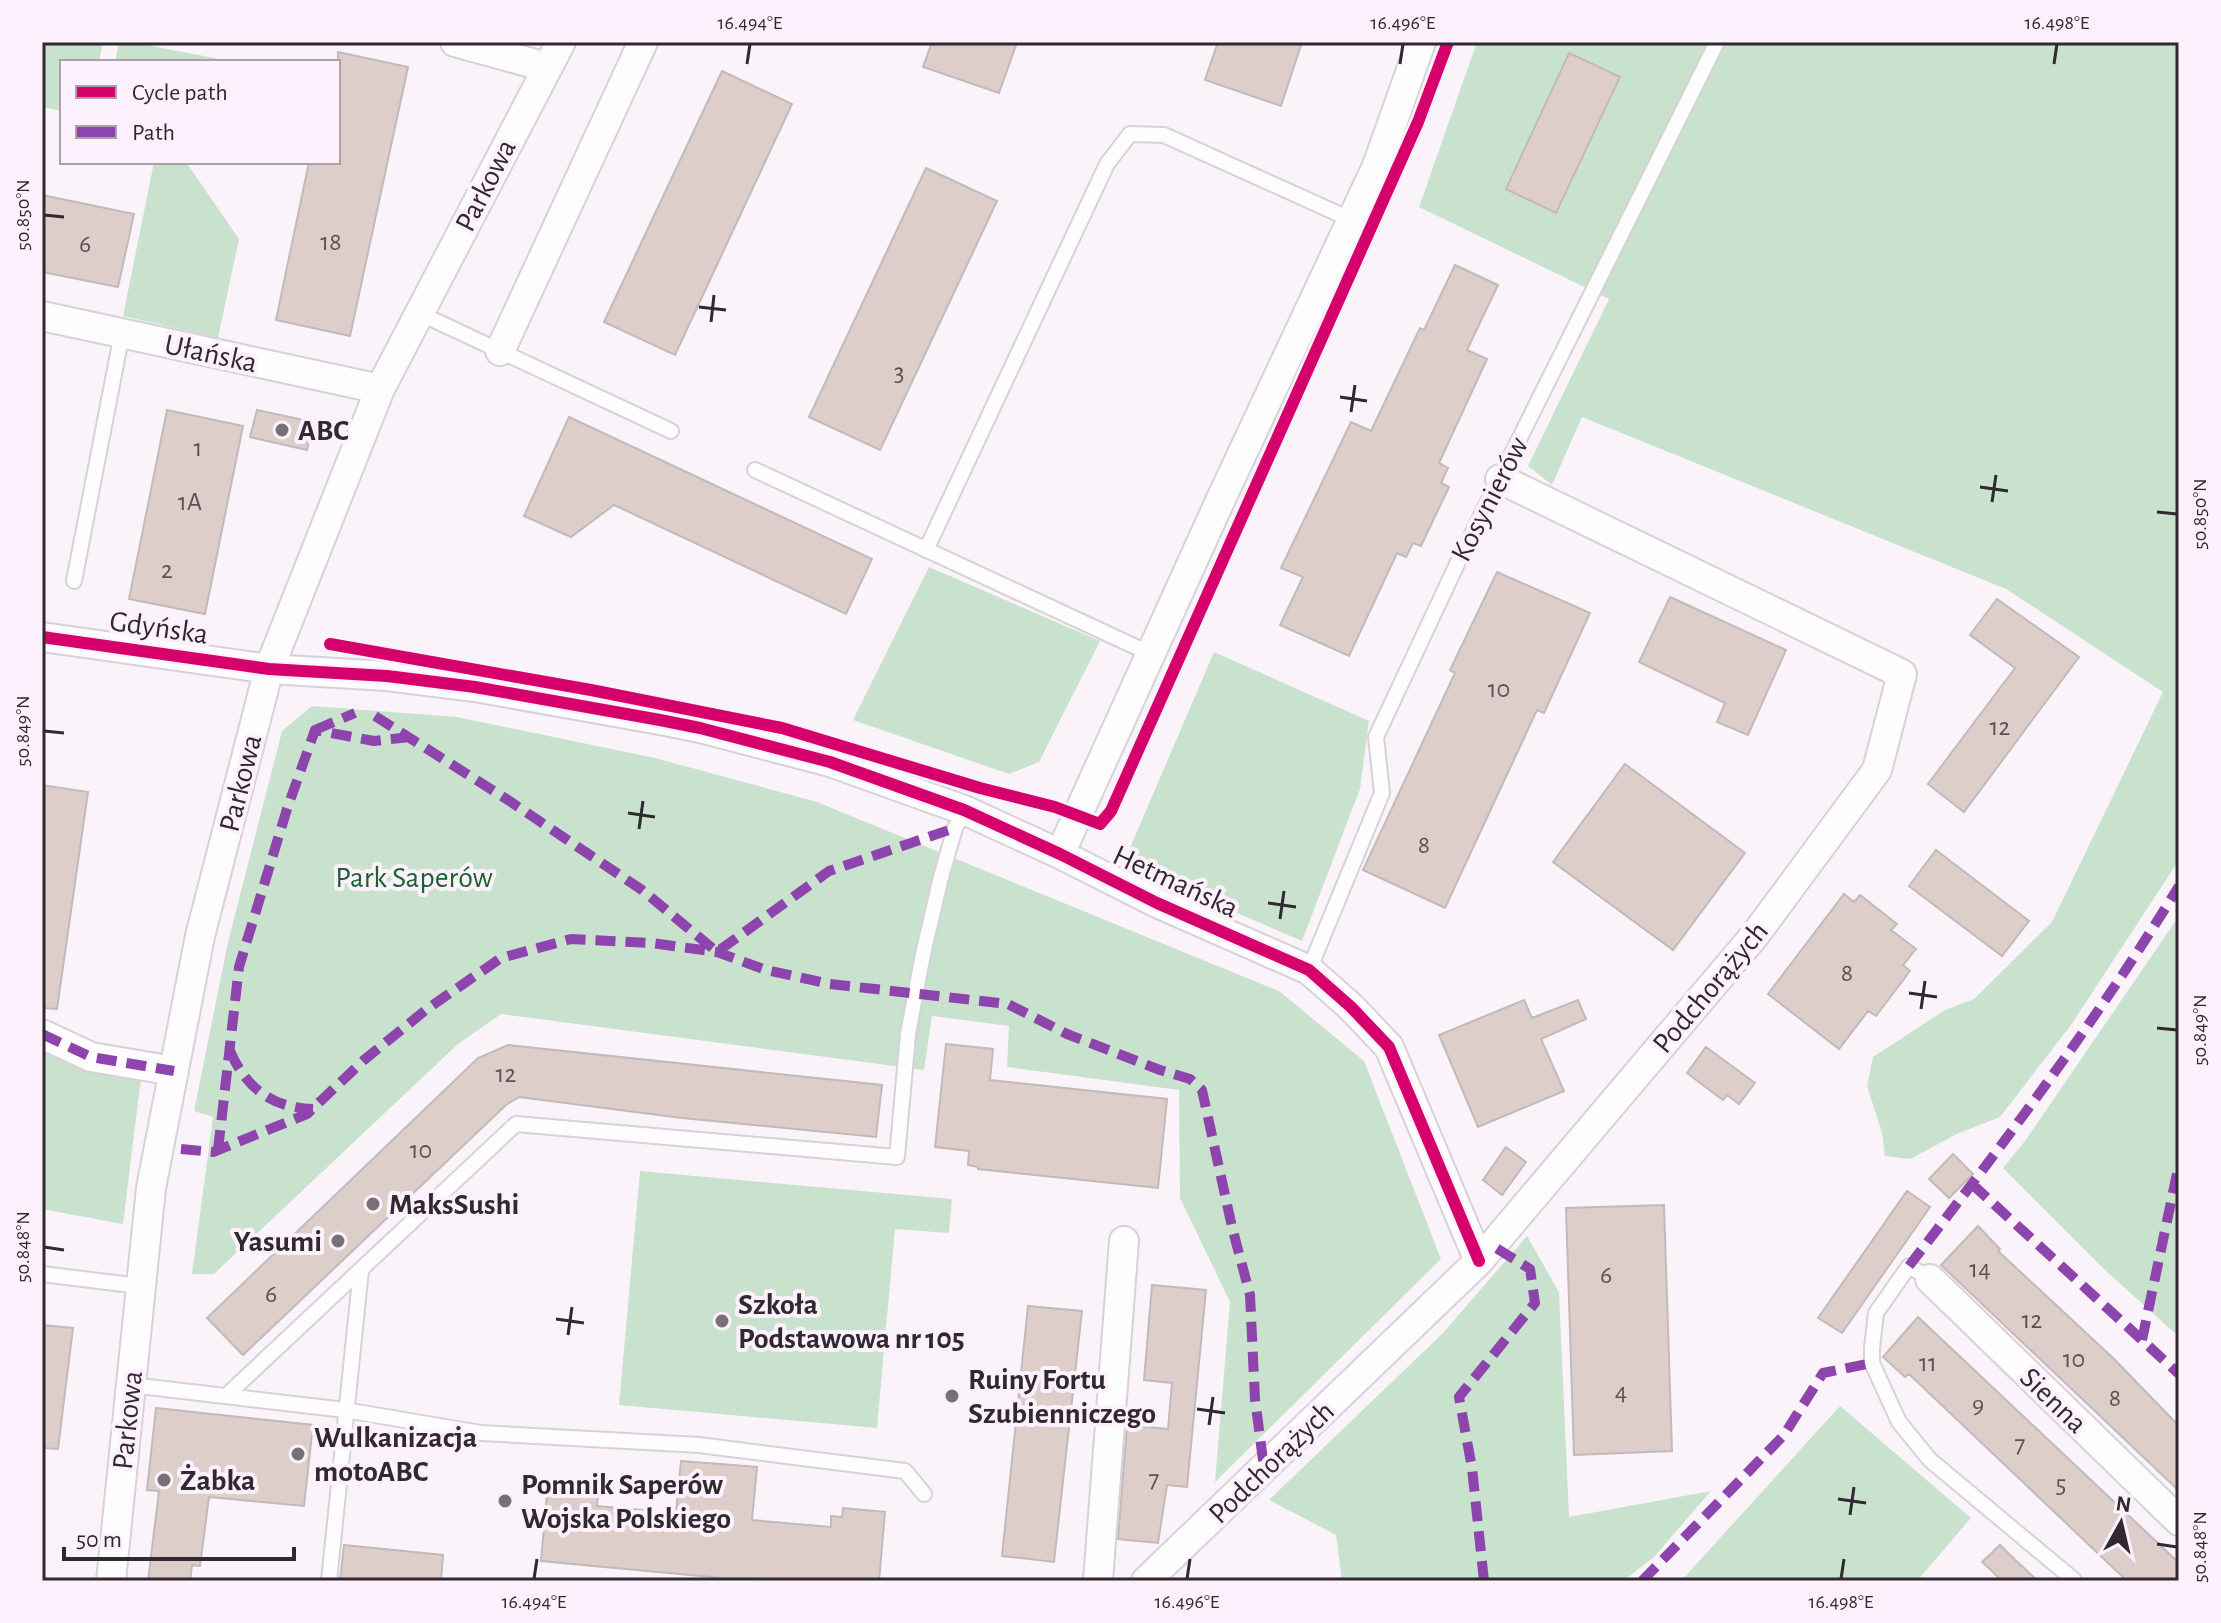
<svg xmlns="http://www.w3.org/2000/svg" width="2221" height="1623" font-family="'Alegreya Sans',sans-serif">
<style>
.green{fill:#c9e2ce}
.building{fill:#dececa;stroke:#c1baba;stroke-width:2}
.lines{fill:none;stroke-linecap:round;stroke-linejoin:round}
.service-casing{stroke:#d7d1d8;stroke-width:18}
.minor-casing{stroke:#d7d1d8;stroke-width:32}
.service{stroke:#fefdfe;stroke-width:14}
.minor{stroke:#fefdfe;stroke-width:28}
.quiet{stroke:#8e44ad;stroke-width:10;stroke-dasharray:20 10;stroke-linecap:butt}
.cycleway-casing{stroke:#fdf1fd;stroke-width:17}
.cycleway{stroke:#d6006c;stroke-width:12}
.ticks{fill:none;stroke:#302930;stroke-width:3}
.poi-dot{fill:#777077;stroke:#fdf1fd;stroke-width:3}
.labels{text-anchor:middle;stroke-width:8;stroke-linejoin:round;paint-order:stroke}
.number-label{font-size:26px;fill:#5c5256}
.street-label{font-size:30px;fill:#302930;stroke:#fdf1fd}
.poi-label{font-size:30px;font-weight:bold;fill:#302930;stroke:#fdf1fd;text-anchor:start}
.park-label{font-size:30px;fill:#1d6132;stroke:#fdf1fd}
.neatline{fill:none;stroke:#302930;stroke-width:3}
.ticks-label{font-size:20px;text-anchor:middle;fill:#302930}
</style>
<rect width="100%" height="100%" fill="#faf4fa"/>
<path class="green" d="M42,42h61l-4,20h-37v49l-20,-4z
M119,42h12l104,20h-120z
M1477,42h702v818l-108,165 -71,92 -43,17 -47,25 -25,-3 -3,-23 -15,-47 6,-29 72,-47 29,-11 78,-77 111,-230 -157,-103 -424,-172 -30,68 -24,-19 81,-167 -190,-92z
M154,162h32l53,77 -21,99 -95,-22z
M929,567l171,74 -61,121 -30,12 -156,-54z
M1214,652l155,69 -9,68 -58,152 -179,-77z
M312,706l145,11 198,41 162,44 462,189 85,70 77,198 -226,223 15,-180 -50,-104 -1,-108 -172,-23 2,-41 -77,-10 -8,54 -423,-56 -43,30 -244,230h-22l21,-157 -19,-6 34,-169 54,-211z
M2179,916v421l-74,-67 -102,-102 22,-27z
M42,1046l99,33 -18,145 -81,-15z
M640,1171l312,28 -3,34 -54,-4 -18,199 -258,-23z
M1527,1236l32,56 10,225 142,-26 -57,66 -31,24h-281l-6,-46 -67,-35 174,-167z
M1840,1406l131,112 -54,63h-236z"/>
<path class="building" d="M932,42h85l-18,51 -76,-26z
M1218,42h84l-21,64 -76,-26z
M338,52l70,15 -58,269 -74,-16 33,-158h29z
M1569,53l51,24 -64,136 -50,-24z
M722,71l70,33 -117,251 -71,-33z
M926,168l71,33 -117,249 -71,-33z
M42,195l92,19 -16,73 -76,-15z
M1455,265l43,20 -31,65 20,9 -48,104 9,5 -7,15 8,4 -28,59 -8,-3 -7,14 -9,-4 -48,103 -69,-31 23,-48 -22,-9 70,-146 20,9 49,-103 4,2z
M167,410l76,16 -38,188 -76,-15z
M257,410l56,12 -6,28 -57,-13z
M569,417l303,142 -26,55 -232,-109 -43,32 -47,-21z
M1497,572l93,41 -46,100 -7,-3 -92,198 -82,-38 92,-197 -5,-3z
M1670,597l116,53 -38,85 -31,-13 8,-19 -86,-41z
M1997,599l82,58 -115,155 -36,-28 87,-116 -45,-33z
M1625,764l120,89 -72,97 -120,-88z
M42,785l46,7 -31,217 -15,-1z
M1936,850l93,71 -27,35 -93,-70z
M1844,894l10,8 6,-7 37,29 -6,6 25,19 -13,16 7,6 -34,45 -8,-5 -29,38 -71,-55z
M1524,1000l8,18 46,-18 8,19 -45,20 23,52 -86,36 -39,-92z
M946,1044l47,5 -3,31 177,19 -9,89 -180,-19v-2l-10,-2 1,-14 -34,-4z
M508,1045l374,40 -6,52 -194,-19 -163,-21 -13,8 -263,250 -36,-37 271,-260z
M1706,1047l49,36 -16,21 -12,-9 -4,5 -36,-27z
M1506,1147l20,15 -24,33 -19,-15z
M1953,1154l20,20 -24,24 -20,-19z
M1907,1191l23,16 -88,126 -24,-15z
M1664,1205l8,246 -98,4 -8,-247z
M1978,1226l22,23 -2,2 115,107 66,68v65l-238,-226z
M1152,1285l54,5 -19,197 -20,-2 -9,58 -40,-4 9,-114 41,4 4,-46 -28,-3z
M1028,1306l54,5 -28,251 -52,-6z
M1918,1317l261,246v18h-52l-218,-207 -4,3 -22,-20z
M42,1325l31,3 -15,121 -16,-1z
M156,1408l157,17 -9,81 -95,-9 -9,69 -8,-1 -2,16h-42l11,-90 -12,-1z
M681,1461l76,6 -5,53 79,7v-11l11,1 1,-9 42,4 -6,69 -157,-3 -181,-17 7,-79 41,4 -1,9 10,1 -1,10 79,7z
M344,1545l99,10 -2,26h-101z
M2000,1545l9,9 29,27h-36l-9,-9 -11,-10z"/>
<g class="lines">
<defs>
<path id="service" d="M419,313l252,118
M755,470l396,184
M926,550l181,-386 23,-30 34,1 188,85
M74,581l48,-248
M1309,970l73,-177 -6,-56 82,-175 259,-520
M42,1274l98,12
M1930,1279l-21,-13 -33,47 -4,35v15l27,59 31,38 144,120
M131,1385l214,25 136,23 218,12 206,26 19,23
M227,1395l289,-271 381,33 11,-123 15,-80 18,-77 14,-49 9,-18
M329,1581l32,-311"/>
<path id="minor" d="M455,42l91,25
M42,316l338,73
M500,351l143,-309
M42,637l227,32 118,7 88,11 185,33 40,8 130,34 134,48 96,44 97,49 152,67 42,37 38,40 90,214
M1060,854l160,-353 157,-335 44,-124
M42,1034l49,23 83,14
M1930,1279l249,242
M111,1581l40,-393 49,-252 69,-267 111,-280 181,-347
M1098,1581l26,-340
M1146,1581l333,-320 276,-326 122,-165 25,-96 -402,-195"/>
</defs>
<use href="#service" class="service-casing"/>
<use href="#minor" class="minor-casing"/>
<use href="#service" class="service"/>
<use href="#minor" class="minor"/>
<path class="quiet" d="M375,716l133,84 134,90 75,62 112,-81 126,-43
M315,730l40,-17
M42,1034l49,23 83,14
M230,1051c16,37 42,57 83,58
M181,1149l32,3 94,-38 57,-54 63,-51 74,-51 70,-19 81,4 65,9 49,18 64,14 178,20 59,30 93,36 30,9 12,11 30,137 18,68 5,104 9,69
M218,1150l21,-183 48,-158 28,-79 59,11 36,-4
M1972,1184l207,190
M1909,1266c95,-123 189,-247 270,-380
M2142,1340l37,-176
M1484,1581l-12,-113 -13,-71 76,-94 -5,-34 -37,-23
M1642,1581l142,-146 39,-62 49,-10"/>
<defs>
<path id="cycleway" d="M42,637l227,32 118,7 88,11 185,33 40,8 130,34 134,48 96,44 97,49 152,67 42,37 38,40 90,214
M330,644l261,46 191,38 198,60 75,19 45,17 11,-13 307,-689 30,-80"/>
</defs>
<use href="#cycleway" class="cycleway-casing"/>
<use href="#cycleway" class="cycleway"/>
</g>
<path class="ticks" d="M747,64l3,-20M1400,64l3,-20M2054,64l3,-20M44,215l20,2M699,307l27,3M711,322l3,-27M1340,397l27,4M1351,412l4,-27M1980,487l28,4M1992,502l4,-27M2157,512l20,2M44,731l20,2M628,813l27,4M639,829l4,-28M1268,903l28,4M1280,919l4,-28M1909,993l28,4M1921,1009l4,-28M2157,1028l20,2M44,1247l20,3M556,1319l28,4M568,1335l4,-28M1197,1409l28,4M1209,1425l4,-28M1838,1499l28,4M1850,1515l4,-28M2157,1544l20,3M534,1579l3,-20M1187,1579l3,-20M1841,1579l3,-20"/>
<g class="poi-dot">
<circle cx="282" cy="430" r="8"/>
<circle cx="373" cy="1204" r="8"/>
<circle cx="338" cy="1241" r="8"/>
<circle cx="722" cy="1321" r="8"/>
<circle cx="952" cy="1396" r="8"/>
<circle cx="298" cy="1454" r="8"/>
<circle cx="164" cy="1480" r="8"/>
<circle cx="505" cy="1501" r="8"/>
</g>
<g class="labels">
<g class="number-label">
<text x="331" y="250">18</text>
<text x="85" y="252">6</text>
<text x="899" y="381">3</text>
<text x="198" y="456">1</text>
<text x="190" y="510">1A</text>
<text x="167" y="578">2</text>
<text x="1499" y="697">10</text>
<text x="2000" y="735">12</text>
<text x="1424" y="853">8</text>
<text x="1847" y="981">8</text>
<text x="506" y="1082">12</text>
<text x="421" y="1158">10</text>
<text x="1980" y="1277">14</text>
<text x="1606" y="1283">6</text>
<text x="271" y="1302">6</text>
<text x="2032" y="1328">12</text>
<text x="2074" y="1367">10</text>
<text x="1928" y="1371">11</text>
<text x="1621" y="1400">4</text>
<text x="2115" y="1406">8</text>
<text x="1978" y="1413">9</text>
<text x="2020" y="1452">7</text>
<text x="1154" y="1487">7</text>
<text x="2061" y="1492">5</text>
</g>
<g class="street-label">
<text transform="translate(485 185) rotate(-63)" y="10">Parkowa</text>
<text transform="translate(211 353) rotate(12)" y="10">Ułańska</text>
<text transform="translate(1489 499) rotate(-63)" y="10">Kosynierów</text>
<text transform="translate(159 627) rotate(8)" y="10">Gdyńska</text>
<text transform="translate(240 783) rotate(-76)" y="10">Parkowa</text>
<text transform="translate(1176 881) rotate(25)" y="10">Hetmańska</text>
<text transform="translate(1710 987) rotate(-50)" y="10">Podchorążych</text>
<text transform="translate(2054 1400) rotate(44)" y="10">Sienna</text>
<text transform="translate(127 1420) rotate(-84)" y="10">Parkowa</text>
<text transform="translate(1271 1462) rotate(-44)" y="10">Podchorążych</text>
</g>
<g class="poi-label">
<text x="298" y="440">ABC</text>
<text x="389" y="1214">MaksSushi</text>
<text x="322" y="1251" text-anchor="end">Yasumi</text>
<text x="738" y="1314">Szkoła<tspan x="738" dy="34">Podstawowa nr 105</tspan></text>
<text x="968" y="1389">Ruiny Fortu<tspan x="968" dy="34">Szubienniczego</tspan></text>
<text x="314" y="1447">Wulkanizacja<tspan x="314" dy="34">motoABC</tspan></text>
<text x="180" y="1490">Żabka</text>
<text x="521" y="1494">Pomnik Saperów<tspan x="521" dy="34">Wojska Polskiego</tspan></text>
</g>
<g class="park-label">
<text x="414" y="887">Park Saperów</text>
</g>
</g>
<rect width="2221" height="1623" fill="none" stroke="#fdf1fd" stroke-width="88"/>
<rect x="60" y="60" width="280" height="104" fill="#fdf1fd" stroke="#aba1ab" stroke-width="2"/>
<rect x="76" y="86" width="40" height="12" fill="#d6006c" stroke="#aba1ab" stroke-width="2"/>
<text x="132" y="100" font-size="24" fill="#302930">Cycle path</text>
<rect x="76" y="126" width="40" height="12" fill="#8e44ad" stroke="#aba1ab" stroke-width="2"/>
<text x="132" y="140" font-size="24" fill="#302930">Path</text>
<g transform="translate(2121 1523) rotate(8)" stroke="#fdf1fd" stroke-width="6" paint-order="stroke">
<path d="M0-6L14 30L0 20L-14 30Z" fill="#302930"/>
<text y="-12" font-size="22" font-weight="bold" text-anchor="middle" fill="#302930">N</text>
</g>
<path d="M64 1547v12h230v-12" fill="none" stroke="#302930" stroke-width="4"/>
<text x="76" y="1547" font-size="24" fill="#302930" stroke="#fdf1fd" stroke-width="6" paint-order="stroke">50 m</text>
<rect x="44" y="44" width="2133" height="1535" class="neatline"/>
<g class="ticks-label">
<text x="750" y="29">16.494°E</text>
<text x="1403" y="29">16.496°E</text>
<text x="2057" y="29">16.498°E</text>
<text transform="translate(22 215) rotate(-90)" y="7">50.850°N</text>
<text transform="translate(2199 514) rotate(-90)" y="7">50.850°N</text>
<text transform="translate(22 731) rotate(-90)" y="7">50.849°N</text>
<text transform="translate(2199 1030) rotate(-90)" y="7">50.849°N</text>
<text transform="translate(22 1247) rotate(-90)" y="7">50.848°N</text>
<text transform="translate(2199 1547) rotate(-90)" y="7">50.848°N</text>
<text x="534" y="1608">16.494°E</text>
<text x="1187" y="1608">16.496°E</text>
<text x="1841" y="1608">16.498°E</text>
</g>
</svg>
